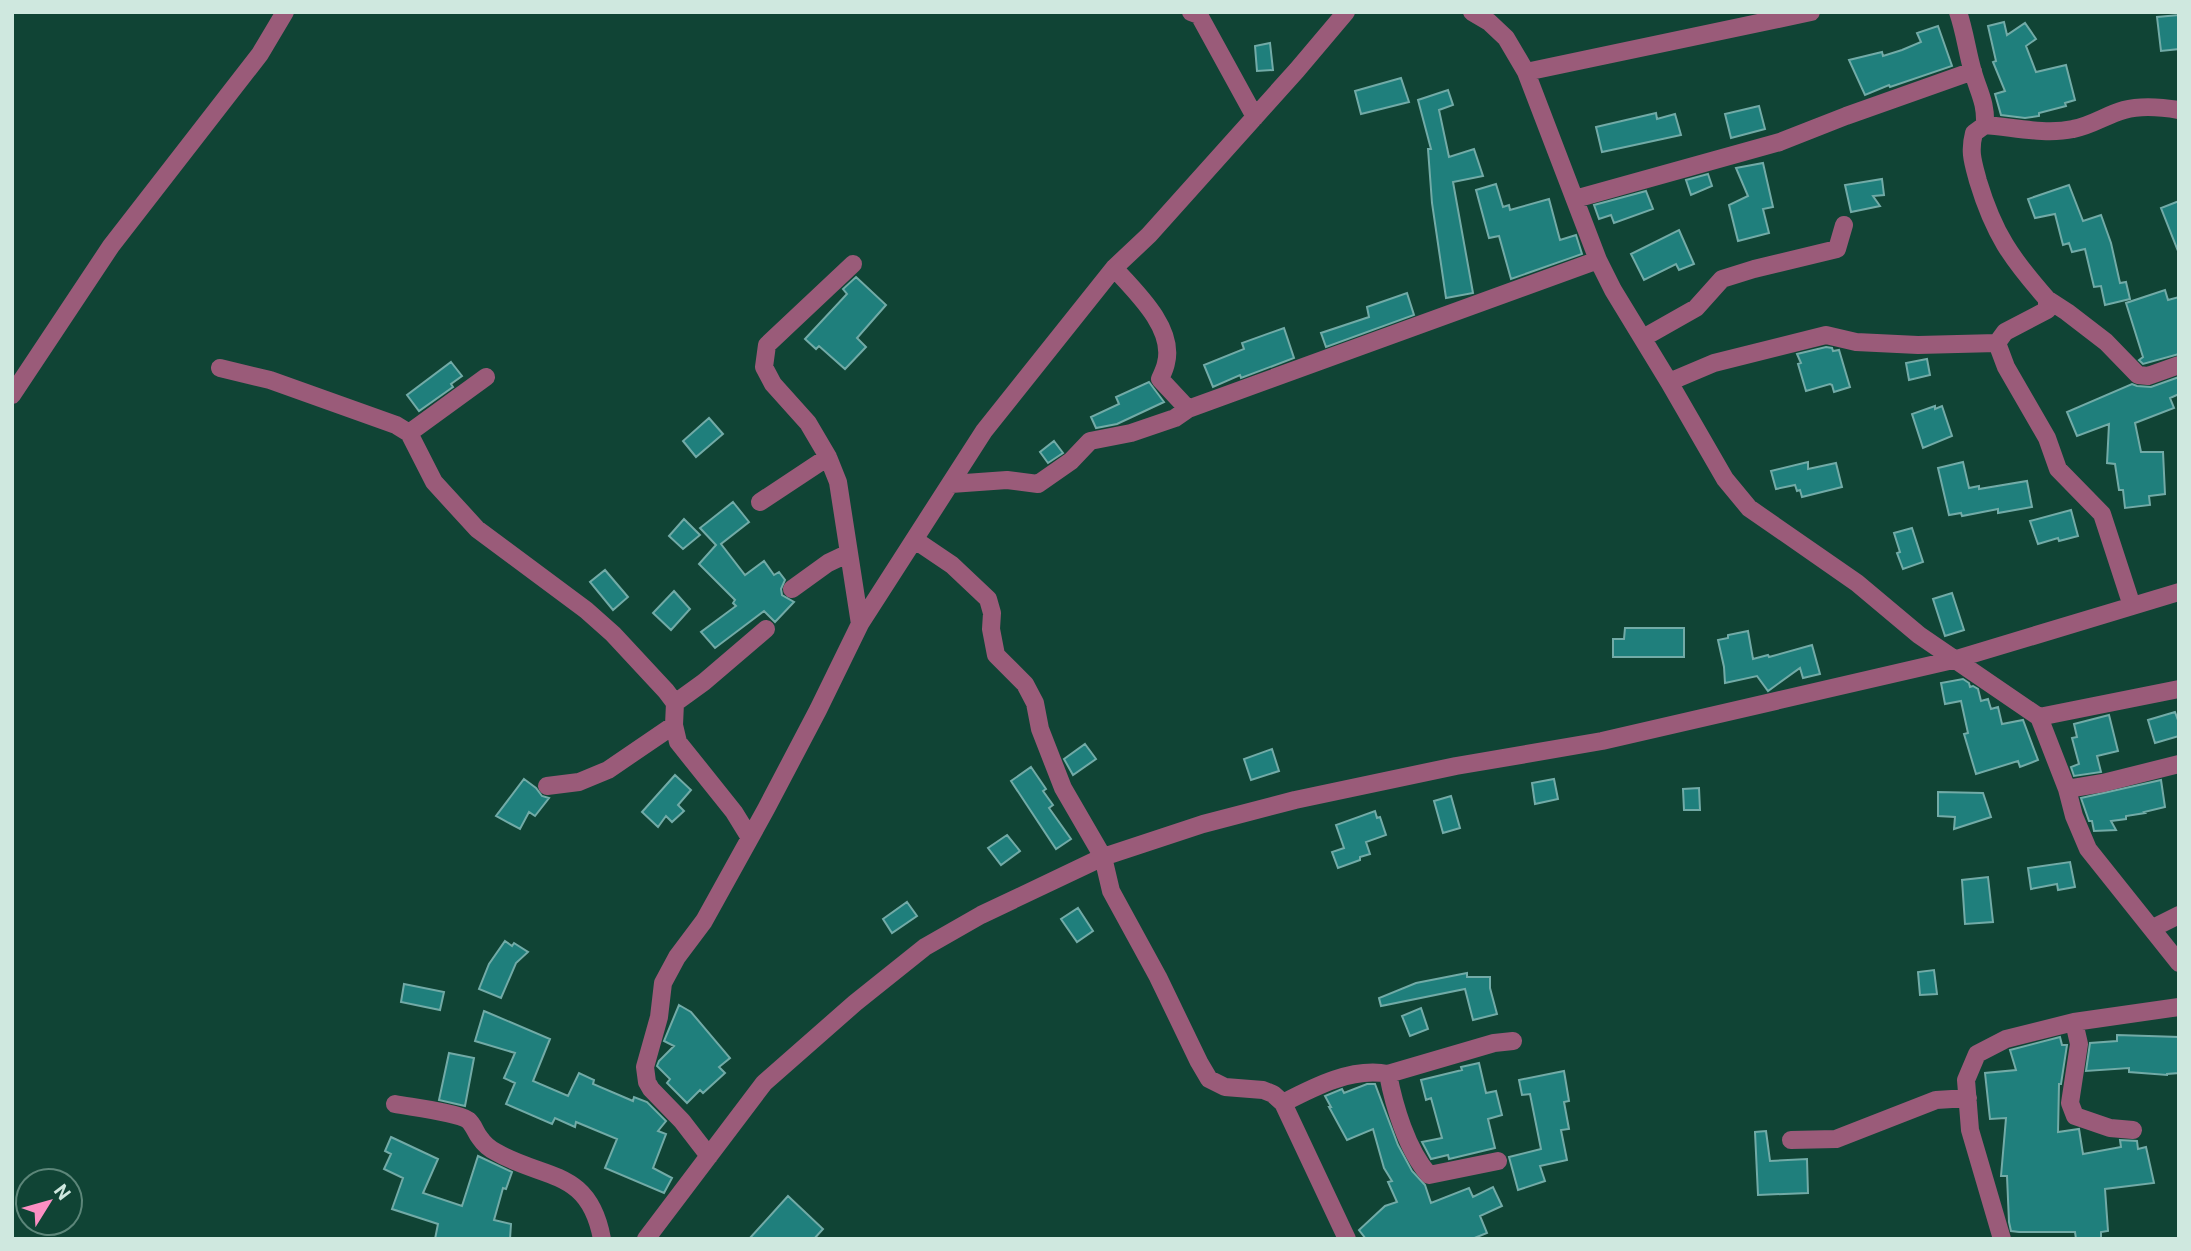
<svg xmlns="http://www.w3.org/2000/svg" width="2191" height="1251" font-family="Roboto,sans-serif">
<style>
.building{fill:#1f7f7c;stroke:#72aba7;stroke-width:2}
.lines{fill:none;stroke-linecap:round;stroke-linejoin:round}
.minor{stroke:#9a5b79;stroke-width:18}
</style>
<rect width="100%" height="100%" fill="#104435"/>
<path class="building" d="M2179,15v34l-18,2 -4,-34z
M2004,22l3,13 18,-12 11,16 -10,7 10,26 30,-7 9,35 -10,3 1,3 -27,7v3l-14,2 -24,-3 -6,-21 10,-3 -12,-29 3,-1 -8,-35z
M1938,26l14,40 -62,21 -1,-2 -24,10 -16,-35 33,-8 1,4 19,-6 19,-8 -4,-9z
M1270,43l3,27 -16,1 -2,-25z
M1401,78l8,24 -48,12 -6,-23z
M1448,90l5,15 -14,5 10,47 25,-8 9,27 -30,6 20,111 -27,5 -14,-95 -4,-54h3l-13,-49z
M1759,106l6,23 -34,9 -6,-24z
M1656,113l1,6 18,-5 6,21 -79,17 -6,-25z
M1763,163l10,44 -10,2 6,24 -31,8 -9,-36 19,-9 -12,-28z
M1708,174l4,12 -21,9 -5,-15z
M1882,179l2,16 -11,1 7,10 -29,6 -6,-27z
M1496,184l7,23 6,-2 1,5 39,-11 11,41 16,-5 6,19 -71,25 -12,-43 -10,2 -13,-48z
M2069,185l14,36 18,-6 10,28 9,40 6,-1 4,17 -25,6 -4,-19 -7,1 -9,-38 -13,3 -3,-9 -6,2 -8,-31 -20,4 -7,-19z
M1646,191l7,18 -39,14 -3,-8 -12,4 -5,-14z
M2179,201v50h-1l-17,-43z
M1679,230l15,34 -15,6 -3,-6 -32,16 -13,-26z
M856,277l30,28 -29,33 9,9 -21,22 -26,-23 -3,3 -11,-10 42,-45 -4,-5z
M2165,290l3,10 11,-3v57l-36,10 -4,-4 4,-3 -17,-54z
M1407,293l7,22 -88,32 -5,-14 48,-16 -2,-10z
M1284,328l10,30 -53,20 -1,-3 -27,12 -9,-22 40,-16 -2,-6z
M1826,347l6,1 1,3 6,-1 11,37 -16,5 -2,-7 -2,-1 -24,7 -8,-27 3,-1 -4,-9z
M1927,359l3,16 -21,5 -3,-17z
M451,362l11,14 -11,8 2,3 -34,24 -12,-16z
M2179,377v17l-9,4 4,10 -39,15 6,29h22l2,42 -16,2 1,9 -25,3 -2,-18h-4l-4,-26 -8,-1 2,-39 -32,12 -10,-24 65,-28 5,2 14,1z
M1149,382l15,20 -47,22 -21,4 -5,-11 28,-13 -3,-7z
M1935,406v3l7,-3 10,30 -29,12 -11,-34z
M709,418l14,16 -27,23 -13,-16z
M1054,441l9,12 -15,10 -8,-11z
M1808,462v7l28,-6 6,24 -40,10 -2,-7 -3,1 -2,-6 -19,4 -5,-18z
M1963,462l6,26 10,-2v3l48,-8 5,26 -34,6v-4l-36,7 -1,-3 -12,2 -11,-47z
M733,502l16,20 -28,22 24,31 19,-14 10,14 5,-3 6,8 -4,9 1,6 12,7 -19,20 -11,-11 -49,37 -14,-16 35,-26 -3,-3 2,-3 -36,-36 17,-19 -16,-17z
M2071,510l7,26 -19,5 -1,-3 -20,6 -8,-23z
M684,519l16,16 -17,14 -14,-13z
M1912,528l11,34 -20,7 -6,-16 3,-1 -6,-19z
M605,570l23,27 -15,13 -23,-28z
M674,591l16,18 -19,21 -18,-17z
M1952,593l12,37 -19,6 -12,-37z
M1625,628h59v29h-71v-18h11z
M1748,631l5,28 15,-4 1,2 43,-12 8,29 -17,4 -3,-10 -32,23 -11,-15 -32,7 -1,-16 -6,-27 10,-2v-3z
M1963,679l6,4 1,4 3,-1 5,3 3,12 7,-2 3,10 7,-2 4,17 21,-4 15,40 -18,7 -2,-6 -42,13 -12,-40 4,-1 -7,-32 -16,3 -4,-21z
M2175,712l4,11v13l-24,7 -7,-23z
M2109,715l9,36 -21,5 4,16 -27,4 -3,-9 8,-3 -7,-26 5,-1 -3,-13z
M1085,744l11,15 -23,16 -9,-16z
M1272,749l7,22 -28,9 -7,-21z
M1031,767l15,22 -3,2 10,14 -4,3 22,31 -15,10 -45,-68z
M675,775l16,15 -13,15 6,6 -12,11 -6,-6 -8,11 -16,-15z
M524,779l12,9 6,8 7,2 -14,18 -6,-4 -9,17 -24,-13z
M1554,779l4,20 -23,5 -3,-21z
M2161,780l4,27 -21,5 1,1 -19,3v3l-15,2 5,9 -22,1 -2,-10h-3l-8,-23z
M1699,788l1,22h-16l-1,-21z
M1938,792l45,1 8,24 -37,12 1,-12 -17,-1z
M1451,796l9,32 -17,5 -9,-32z
M1375,811l2,7 3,-1 6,18 -20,7 4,12 -10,3v3l-22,8 -6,-16 12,-4 -8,-23z
M1007,835l13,16 -19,14 -13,-17z
M2070,862l5,25 -17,3 -1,-6 -26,5 -3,-21z
M1988,877l5,45 -28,2 -3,-44z
M907,902l10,14 -25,17 -9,-14z
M1078,908l15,23 -16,11 -16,-23z
M505,941l7,5 2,-3 14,9 -12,11 -15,35 -22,-9 10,-25z
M1934,970l3,24 -17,1 -2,-23z
M1467,973v4h23v11l7,26 -24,6 -8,-31 -84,17 -2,-8 37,-15z
M404,984l40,8 -4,18 -39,-8z
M679,1005l12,7 39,46 -11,9 6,6 -22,20 -3,-3 -13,13 -20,-20 3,-4 -13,-13 2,-5 15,-15 -10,-5z
M1421,1008l7,21 -18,7 -8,-20z
M484,1011l66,28 -17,42 35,15 11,-23 15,7 -1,4 40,17 1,-4 13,5 19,19 -8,10 8,3 -13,34 19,10 -8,15 -59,-25 12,-29 -41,-17 -1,5 -20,-9 -3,6 -46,-20 9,-21 -11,-5 11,-25 -40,-12z
M2117,1035l62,2v36l-12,1v1l-38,-3v-4l-43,3 4,-28 27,-2z
M2060,1037l2,8h5l-6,39h-2l-1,48 21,-3 4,25 38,-7 -1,-7 17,1 1,8 8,-2 8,36 -49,6 3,42 -7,1v7h-25l-1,-7h-56l-8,-1 -2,-9 -2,-46h-6l5,-58 -16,1 -5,-46 31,-3 -6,-20z
M449,1053l25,5 -9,48 -26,-6z
M1479,1063l7,30 10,-2 6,24 -14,4 7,29 -46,11 -1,-4 -17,4 -9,-17 20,-4 -11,-40 -5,2 -5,-20 41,-10 -1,-3z
M1564,1071l5,30 -5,1 5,27 -8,1 6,30 -27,6 5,15 -27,9 -9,-33 32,-8 -11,-55 -8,1 -3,-15z
M1367,1084h8l23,61 14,26 13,14 6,18 38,-15 4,9 20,-10 9,19 -22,10 7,17 -15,6h-106l-7,-9 26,-24 12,-4 -9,-20 4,-1 -8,-13 -11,-39 -26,11 -18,-33h2l-6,-11 17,-7 2,4z
M1766,1131l4,30 37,-2 1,34 -50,2 -3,-63z
M391,1137l47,22 -15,34 39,13 16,-50 34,16 -6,17 -3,-1 -9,32 17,4 -1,15h-75l3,-15 -46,-15 11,-31 -19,-9 7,-15 -6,-3z
M788,1196l35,33 -9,10h-65z"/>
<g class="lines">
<path class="minor" d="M1191,12l8,3 56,102
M1472,12l17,10 17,16 20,34 72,188 15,30 56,92 56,97 24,29 108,75 62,52 120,82 28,72 7,27 14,33 91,114
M1958,12c7,20 9,40 15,60 6,21 13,30 12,53l-11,8c-5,19 -1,29 4,48 16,53 33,77 69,118v11l-42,22 -8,11 9,24 41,71 11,31 44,45 30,92
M1526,72l285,-60
M1985,125c28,2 60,10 88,4 18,-3 33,-14 51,-19 18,-5 37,-3 55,0
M1575,199l205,-57 66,-26 127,-45
M853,264l-86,81 -3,22 9,17 35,39 20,34 10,25 22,142
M1114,268c21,23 61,60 52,95 -1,6 -4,11 -6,16l28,30
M2047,299l20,13 39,30 32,33 10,1 31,-11
M1643,338l53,-30 26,-29 32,-10 83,-20 7,-24
M220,368l50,12 126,45 13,8 25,49 43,47 109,81 27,24 53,57 9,12 -1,22 4,17 56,70 16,26
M1669,382l45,-19 112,-28 30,7 62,3 79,-2
M12,395l99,-149 149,-192 25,-42
M409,433l77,-56
M951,484l56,-4 31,4 33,-23 19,-20 41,-8 44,-15 13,-9 410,-149
M760,502l68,-45
M915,540l37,25 36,34 4,14 -1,16 5,26 29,29 10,19 5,26 23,59 40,69 8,34 47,86 41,85 10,17 16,8 38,3 10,4 10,9 64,136
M792,589l36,-26 21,-10
M675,703l29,-21 62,-53
M2039,717l140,-28
M547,786l32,-4 29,-12 66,-45
M2067,789l36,-6 76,-19
M2153,928l26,-13
M2074,1022l5,22 -9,59 5,13 35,12 23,2
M1388,1074c6,32 19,76 41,101l69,-14
M1283,1103c31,-16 69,-36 105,-29l106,-31 19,-2
M395,1104c15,3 63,9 73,16 6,5 7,12 12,18 4,6 10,11 16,14 48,28 93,16 106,87
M1791,1140l45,-1 100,-39 32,-2
M709,1156l-27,-35 -31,-32 -4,-7 -2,-15 14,-50 4,-34 14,-26 27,-36 62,-112 52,-99 42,-86 124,-193 130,-163 35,-33 148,-165 49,-58
M646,1239l118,-156 91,-80 70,-56 56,-32 122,-58 100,-33 92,-24 161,-34 146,-25 351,-81 226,-68
M2002,1239l-32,-109 -4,-50 11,-26 29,-15 68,-17 105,-15"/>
</g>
<rect width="2191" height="1251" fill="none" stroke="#cfe8df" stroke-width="28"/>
<g transform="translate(49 1202) rotate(53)"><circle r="33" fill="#104435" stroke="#5c8679" stroke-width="2"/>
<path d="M0-5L12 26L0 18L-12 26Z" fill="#fc8fc3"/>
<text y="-10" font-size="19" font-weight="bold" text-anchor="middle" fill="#cfe8df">N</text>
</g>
</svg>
